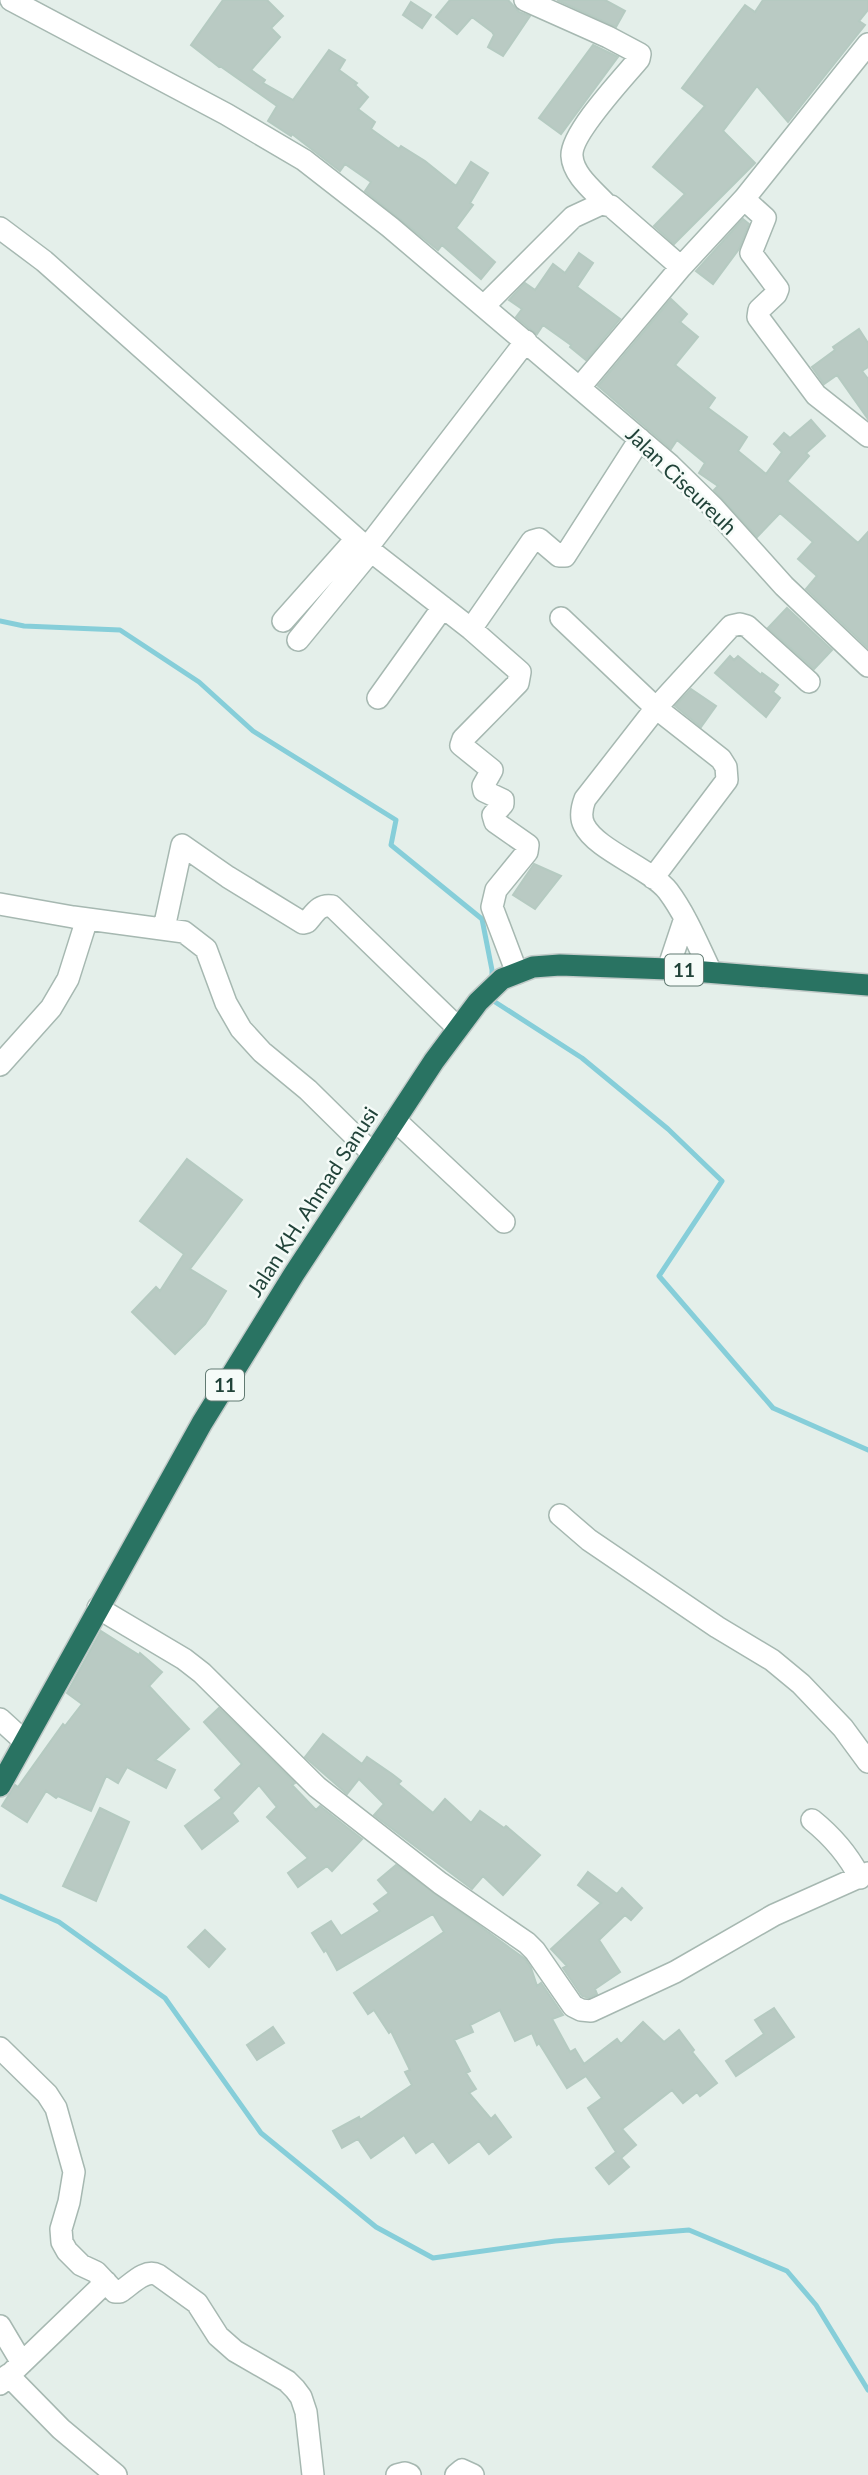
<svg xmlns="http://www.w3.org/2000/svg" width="868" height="2475" font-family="Lato,sans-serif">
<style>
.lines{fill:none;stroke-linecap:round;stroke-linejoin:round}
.stream{stroke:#86ced9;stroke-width:5}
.building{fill:#b9cac3;stroke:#b5cac1;stroke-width:2}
.minor-casing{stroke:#a6b8b1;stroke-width:24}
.highway-casing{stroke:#c1cac8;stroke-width:24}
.minor{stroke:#fff;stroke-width:21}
.highway{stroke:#297362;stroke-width:21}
.labels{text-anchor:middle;stroke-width:5;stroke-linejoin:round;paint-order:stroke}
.shield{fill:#f5fbf8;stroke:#617a72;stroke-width:2}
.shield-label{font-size:19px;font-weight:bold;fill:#214339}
.street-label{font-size:21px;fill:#214339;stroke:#f5fbf8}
</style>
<rect width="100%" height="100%" fill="#e4efea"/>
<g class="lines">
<path class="stream" d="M0,621l24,5 96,4 79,52 54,49 143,89 -5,25 91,74 10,51v11
M492,998v2l90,58 86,71 54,52 -63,95 114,132 95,42
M0,1896l59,26 106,76 96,135 115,94 57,31 122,-17 134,-11 98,41 29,34 52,85"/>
</g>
<path class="building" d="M223,0h44l16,16 -12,12 9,9 -29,33 14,10 -2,3 30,17 36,-50 16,10 -6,10 18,13 -2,2 13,12 -10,12 17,13 -4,7 28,20 2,-3 24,15 31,25 15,-24 17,11 -18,30 3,2 -17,23 39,34 -14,17 -39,-34 -4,5 -73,-59 6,-9 -26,-18 -5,7 -48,-37 -1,2 -23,-15 9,-15 -57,-40 -1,1 -28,-22z
M450,0h58l11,12 11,4 -27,40 -15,-9 6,-12 -2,-3 -20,-15 -15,17 -21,-17z
M557,0h48l20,11 -9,16z
M763,0h105v10l-9,11 6,4 -77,97 -31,-36 -34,45 32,32 -81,81 -20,-18 31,-32 -32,-27 52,-61 -23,-18 63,-83 10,7z
M411,2l20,13 -9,13 -19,-13z
M593,45l25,12 -57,77 -22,-16z
M743,219l6,5 -10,25 -26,35 -17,-13z
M579,253l14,10 -16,24 43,32 -34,41 -16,-13 1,-2 -28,-20 -6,9 -7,-5 -14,-12 6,-8 -13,-9 16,-17 10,7 18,-26 12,9z
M671,299l16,15 -7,8 18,15 -23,28 40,33 -7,10 39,29 -9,14 28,23 16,-22 -8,-8 10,-11 6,5 21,-18 14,16 -19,17 3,3 -22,25 71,62 10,-11v116l-62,-59 11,-13 -19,-17 15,-17 -33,-29 -23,24 -43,-47 4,-4 -19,-13 6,-10 -28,-23 -6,9 -73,-63z
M859,329l9,14v24l-6,4 6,8v40l-31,-44 -13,9 -12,-17 23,-17 -2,-3z
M787,608l45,42 -18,19 -46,-41z
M730,656l4,4 4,-4 23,19 1,-2 16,12 -5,7 7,6 -14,19 -51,-44z
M691,689l25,17 -15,21 -26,-21z
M534,864l27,12 -26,33 -22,-14z
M187,1159l55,41 -52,69 36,22 -21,33 -30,30 -43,-42 24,-25 4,4 24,-37 -44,-33z
M101,1631l38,24 1,-2 22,19 -13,14 40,43 -34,31 20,10 -9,18 -39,-21 -9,16 -12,-7 -15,35 -33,-15 -2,2 -10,-7 -19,31 -25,-16 13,-21 3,2 45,-63 2,2 17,-22 -15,-11z
M219,1708l76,75 -3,2 24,25 4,-4 42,33 -30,32 -5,-5 -29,21 -10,-14 20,-15 -41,-41 10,-10 -18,-22 -27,28 6,8 -36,28 -17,-23 37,-28 -7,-8 27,-26 -38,-42z
M323,1734l39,30 5,-7 25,17 9,7 -3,3 35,29 12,-14 26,24 9,-12 24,17 2,-2 34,29 -37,40 -20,-19 -11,13 -98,-74 10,-11 -25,-25 -12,15 -42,-37z
M100,1808l29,14 -33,79 -33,-15z
M396,1865l129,94 6,9 6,18 4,-3 22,32 -11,4 18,33 5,-3 9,15 33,-25 4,5 22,-22 21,20 15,-12 15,20 -2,2 25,31 -17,13 -3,-4 -14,11 -11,-13 -50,39 14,16 -15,13 8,9 -20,17 -13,-16 20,-16 -28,-44 14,-10 -16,-22 -19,12 -28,-45 -2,2 -5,-12 -17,8 -15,-31 -30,15 3,7 -19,8 16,31 -4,2 10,16 -7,4 22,26 4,-4 16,22 -22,17 -10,-13 -30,22 -16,-22 -17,12 -12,-18 -33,23 -13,-19 -16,9 -9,-17 26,-14 1,3 52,-35 -7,-13 5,-2 -19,-39 -2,2 -15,-23 -6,4 -14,-21 90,-61 -11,-18 -96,56 -11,-20 -2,2 -12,-19 19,-12 10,15 39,-25 -6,-7 15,-11 -11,-13z
M588,1872l29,22 5,-6 20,20 -11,12 -6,-5 -26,25 21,32 -25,17 2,5 -8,4 -7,-2 -19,-28 4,-2 -16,-17 50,-46 -23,-18z
M205,1930l20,19 -16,18 -21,-20z
M774,2008l20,29 -58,39 -10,-15 38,-27 -9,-14z
M273,2027l11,16 -27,17 -10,-15z"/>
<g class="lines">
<defs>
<path id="minor" d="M11,0l215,114 78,46 86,67 280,238 43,42 71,79 84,80
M525,0l83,37 32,17 -1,5c-15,18 -69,75 -67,97 1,19 22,35 34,48
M744,199l21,19 -14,35 27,36 -2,5 -17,16 -1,7 58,78 52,41
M0,228l44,33 323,287 104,81 49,43 -2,11 -55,56 -2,6 31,25 -9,16 1,5 19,9v4l-10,11 2,7 33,23 -1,7 -31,38 -4,17 25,66
M484,306l89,-89 28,-13 10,2 70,61 63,-68 124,-155
M580,387l101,-120
M367,548l159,-207
M561,618l95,90 65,51 5,8 1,13 -74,98
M283,621l73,-82
M471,629l61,-88 7,-2 20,17h6l75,-117
M298,640l73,-89
M378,698l65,-91
M0,904l73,13 111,15 22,17 20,54 15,26 21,23 46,38 65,64
M164,928l18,-83 46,32 75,46 4,-1c8,-9 12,-18 25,-16l126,122
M668,969l17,-51
M711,972c-13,-27 -25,-57 -43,-81 -18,-23 -72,-41 -84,-66 -4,-8 -2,-18 1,-26l71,-91 75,-82 9,-2 7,2 62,56
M0,1065l51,-57 17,-29 19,-60
M395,1120l109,102
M560,1515l29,25 128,87 55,33 29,24 42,44 25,34
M98,1608l86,51 18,14 115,114 123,96 87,60 8,8 38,55 8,4 10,1 84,-39 99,-57 94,-42
M0,1719l23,21
M812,1820c21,17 36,34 48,58
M0,2048l47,46 9,14 18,64 -5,30 -8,27 1,13 5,9 14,14 15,7 19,20h5c11,-7 25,-24 38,-17l39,28 21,33 17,15 52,30 8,8 6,8 5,15 7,63
M0,2326l22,37
M8,2375l53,54 55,46
M0,2384l106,-102
M397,2475l8,-2 5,2
M456,2475l6,-5 11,5"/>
<path id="highway" d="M0,1786l202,-363 92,-149 140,-213 44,-59 24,-23 31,-12 27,-2 108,4 200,16"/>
</defs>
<use href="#minor" class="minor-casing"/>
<use href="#highway" class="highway-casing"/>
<use href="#minor" class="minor"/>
<use href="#highway" class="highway"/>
</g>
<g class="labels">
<g class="shield">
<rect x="665" y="954.5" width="38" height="31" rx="5"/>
<rect x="206" y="1369.5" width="38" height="31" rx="5"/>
</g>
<g class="shield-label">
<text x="684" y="977">11</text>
<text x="225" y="1392">11</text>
</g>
<g class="street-label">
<text transform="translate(681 481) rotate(44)" y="7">Jalan Ciseureuh</text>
<text transform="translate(313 1202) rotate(-57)" y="7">Jalan KH. Ahmad Sanusi</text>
</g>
</g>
</svg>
